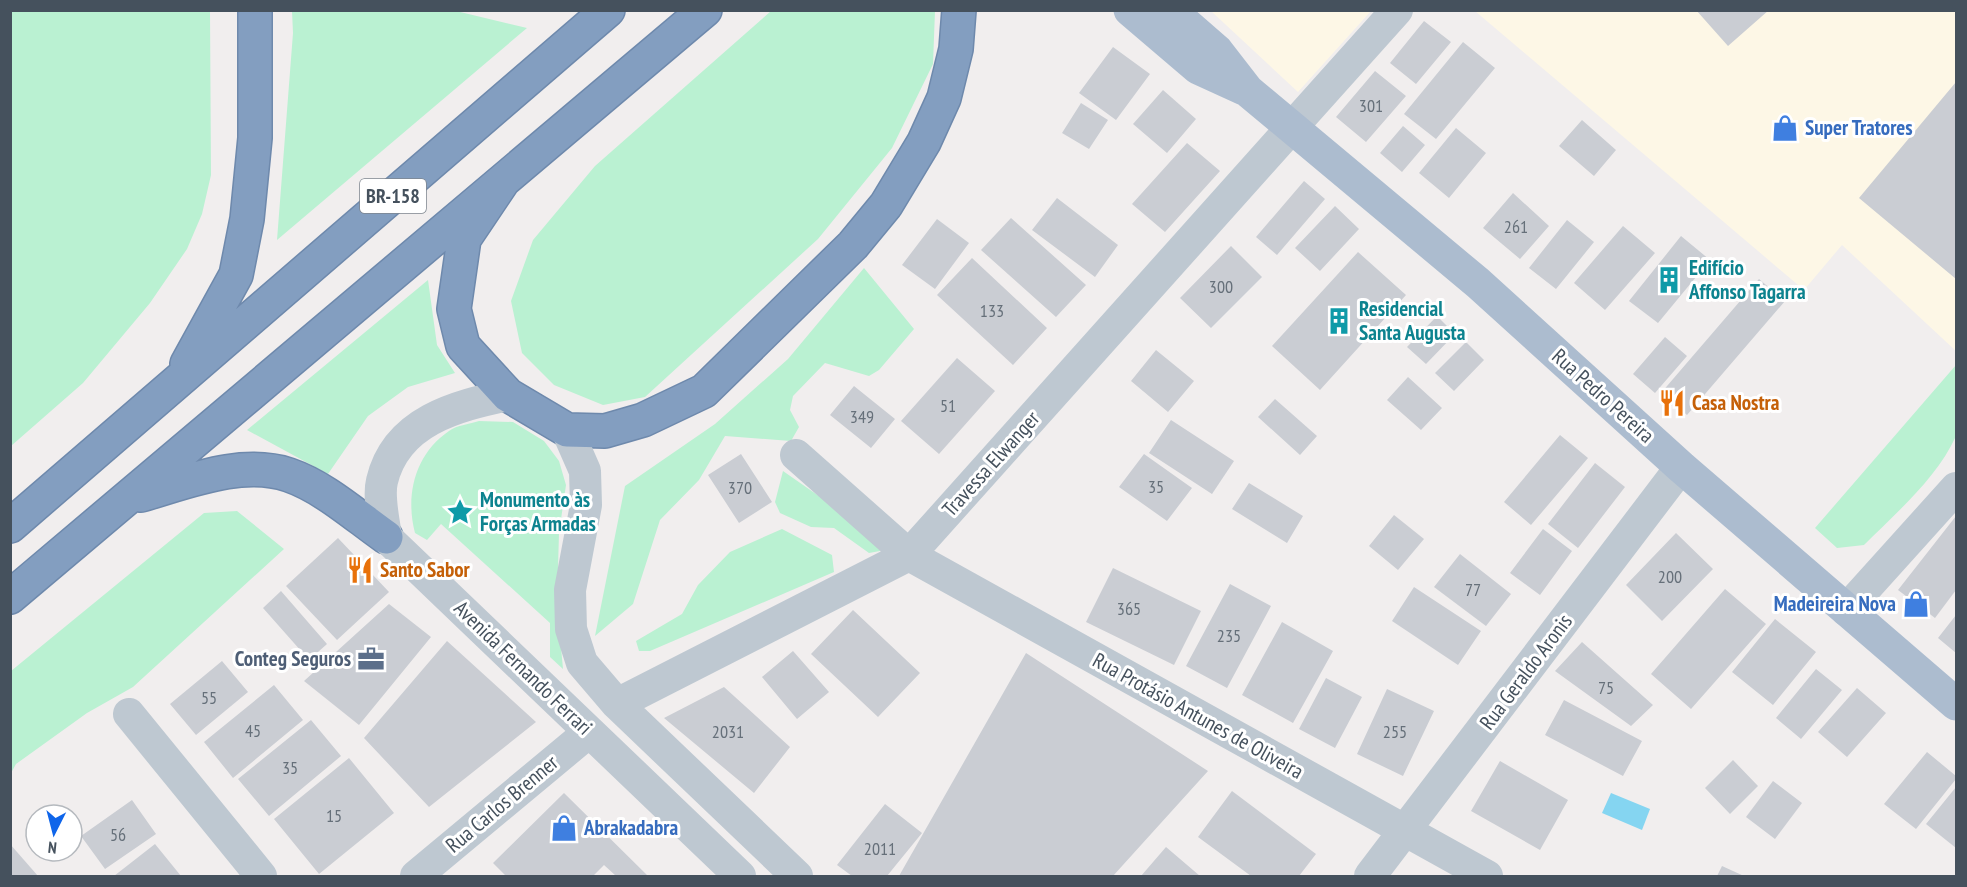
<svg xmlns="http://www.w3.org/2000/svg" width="1967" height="887" font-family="'PT Sans Narrow',sans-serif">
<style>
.commercial{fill:#fdf7e6}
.green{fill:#baf1d2}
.water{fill:#85d5f1}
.building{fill:#cacdd3}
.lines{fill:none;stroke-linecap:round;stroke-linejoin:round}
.highway-casing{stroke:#6e89ac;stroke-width:36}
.minor{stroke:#bec8d1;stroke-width:32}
.major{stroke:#acbccf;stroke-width:33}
.highway{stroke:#839ec0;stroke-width:33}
.labels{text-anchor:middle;stroke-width:6;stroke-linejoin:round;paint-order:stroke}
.number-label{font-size:18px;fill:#66707a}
.shield{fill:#fff;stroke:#7d858e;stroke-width:1.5}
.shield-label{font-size:20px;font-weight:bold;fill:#45515d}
.shop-label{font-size:21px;font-weight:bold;fill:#366cbe;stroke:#fff;text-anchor:start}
.culture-label{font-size:21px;font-weight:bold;fill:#0d838f;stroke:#fff;text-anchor:start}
.street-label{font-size:21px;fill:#45515d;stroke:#fff}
.food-label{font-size:21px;font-weight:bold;fill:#c56008;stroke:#fff;text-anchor:start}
.service-label{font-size:21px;font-weight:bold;fill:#4e5e75;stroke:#fff;text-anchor:end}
</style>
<rect width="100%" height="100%" fill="#f1eeee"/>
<path class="commercial" d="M1211,11h160l-73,81z
M1475,11h481v340l-114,-106 -38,45z"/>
<path class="green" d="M11,10l199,1 1,164 -9,39 -15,35 -37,54 -67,80 -72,63z
M292,11h164l71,17 -250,212 16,-207z
M771,11h164l-2,53 -41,84 -74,91 -173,158 -42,8 -49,-20 -32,-32 -11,-52 22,-61 62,-74z
M864,268l50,61 -35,41 -10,6 -44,-13 -32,33 -3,14 9,17 -8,14 -66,-5 -26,44 -39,40 -27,84 -38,32 30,-150 90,-62 73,-65z
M428,280l9,65 18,28 -47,14 -40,29 -40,58 -81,-44z
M1956,365v71c-19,42 -60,77 -92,109l-27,3 -22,-20z
M479,421l34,1 31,19 15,20 7,24 -7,48 -2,71 6,65 -13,-12v-34l-109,-99 -14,16 -12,-7c-10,-38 0,-79 34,-102 8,-6 21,-7 30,-10z
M783,471l99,69 -2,11 -11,2 -35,-25 -23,-1 -31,-14 -5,-11z
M237,511l47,38 -151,138 -46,26 -71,51 -5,9v-102l193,-158z
M782,529l50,26 2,17 -184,79h-11l-3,-10 46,-27 16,-29 32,-33z"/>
<path class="water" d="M1611,793l39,16 -8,21 -40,-17z"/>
<path class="building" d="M1696,10h73l-41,36z
M1424,21l27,21 -35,42 -26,-21z
M1463,42l32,26 -59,71 -32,-25z
M1113,47l37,27 -34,46 -37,-27z
M1375,71l31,25 -40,46 -30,-25z
M1956,82v197l-97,-81z
M1163,90l33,29 -29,34 -34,-29z
M1081,103l27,17 -19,29 -27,-16z
M1582,120l34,30 -22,26 -35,-30z
M1403,126l22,19 -23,27 -22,-19z
M1456,128l30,25 -37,45 -30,-25z
M1187,143l33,28 -55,61 -33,-28z
M1304,181l21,18 -48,56 -21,-18z
M1513,193l36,33 -29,33 -37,-31z
M1057,198l61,47 -23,32 -63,-47z
M1335,206l24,23 -39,42 -25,-23z
M1011,218l75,67 -30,32 -75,-67z
M937,219l32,24 -34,46 -33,-24z
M1567,220l27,22 -38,47 -27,-21z
M1623,226l32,27 -50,57 -31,-27z
M1681,236l29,24 -52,63 -29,-22z
M1231,246l31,31 -51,51 -31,-30z
M1358,252l48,43 -86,95 -48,-44z
M972,258l75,70 -34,37 -76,-70z
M1759,279l26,22 -98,114 -26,-22z
M1437,316l18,18 -29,30 -19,-17z
M1665,337l22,19 -32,37 -22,-19z
M1466,342l18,18 -30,31 -19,-18z
M1156,350l38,31 -26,31 -37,-31z
M957,358l38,33 -56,63 -38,-33z
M1408,377l34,31 -21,22 -34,-30z
M854,386l41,33 -24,29 -41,-33z
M1275,399l42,37 -17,19 -42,-38z
M1171,420l63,41 -22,33 -63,-41z
M1560,435l28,23 -57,67 -27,-23z
M741,454l31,48 -33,21 -31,-48z
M1144,454l48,34 -25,33 -48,-34z
M1595,463l30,24 -47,61 -30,-24z
M1249,483l54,33 -16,27 -55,-34z
M1394,515l30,24 -26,31 -29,-24z
M1956,516v74l-21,28 -37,-28z
M1543,529l29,22 -32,44 -30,-22z
M1676,533l37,36 -51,52 -36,-36z
M338,538l51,54 -52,48 -51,-54z
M1460,554l51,40 -25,32 -52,-39z
M1113,568l88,43 -27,54 -88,-43z
M1230,584l41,22 -44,82 -41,-22z
M1414,587l67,44 -23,34 -66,-44z
M1725,589l41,35 -75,85 -40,-35z
M281,591l46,53 -18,16 -46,-52z
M389,604l42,33 -72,88 -55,-44z
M853,610l67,63 -42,44 -67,-63z
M1956,615v38l-18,-15z
M1775,619l41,33 -43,53 -41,-33z
M1282,622l51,29 -40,72 -51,-28z
M447,641l89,81 -107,85 -65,-69z
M1582,642l71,63 -22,21 -76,-55z
M793,651l36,41 -32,27 -35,-42z
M1026,653l182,118 -95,105h-214z
M222,661l26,31 -52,43 -26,-31z
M1816,669l26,21 -41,49 -25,-21z
M1326,678l36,19 -27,51 -36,-19z
M274,685l29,35 -70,58 -29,-36z
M724,687l66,60 -36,46 -90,-75z
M1857,688l29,25 -39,44 -29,-25z
M1387,689l47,22 -31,65 -46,-22z
M1564,700l78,41 -19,35 -78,-41z
M311,720l30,36 -72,60 -31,-37z
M1927,752l29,24v3l-40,50 -32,-25z
M349,758l45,55 -75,61 -45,-55z
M1733,760l25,26 -28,28 -25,-26z
M1500,761l68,39 -28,50 -69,-39z
M1773,781l29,22 -27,36 -29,-22z
M1956,787v61l-30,-24z
M1232,791l84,63 -17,22h-48l-53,-39z
M564,793l84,83h-32l-12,-11 -11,11h-87l-13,-13z
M132,800l24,34 -51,35 -24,-33z
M885,804l37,29 -35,43h-35l-15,-11z
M10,844l28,32h-28z
M155,844l26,32h-67z
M1166,847l34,29h-59z
M1722,866l22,10h-27z"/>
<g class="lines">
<defs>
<path id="highway" d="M503,181l-39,58 -10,70 9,37 45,49 59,35 38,1 38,-11 61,-29 149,-146 33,-40 38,-63 20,-44 12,-49 3,-39
M187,364l49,-89 11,-56 8,-81v-128
M141,495c46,-13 100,-36 148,-20 35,12 67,41 97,62
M10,526l598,-516
M10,597l695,-587"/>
</defs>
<use href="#highway" class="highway-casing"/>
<path class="minor" d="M508,395c-52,11 -112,26 -126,86 -4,16 2,39 4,56l354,339
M567,430l18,41 1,34 -16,85 1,39 11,34 35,41 180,172
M796,455l113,100 578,321
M1846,610l110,-122
M617,704l292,-149 488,-545
M129,714l132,162
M416,876l173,-144
M1370,876l311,-409"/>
<path class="major" d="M1130,10l68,58 46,21
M1170,10l47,41 31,40 230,192 203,184 275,237"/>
<use href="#highway" class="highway"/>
</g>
<defs>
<symbol id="shop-bare" viewBox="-9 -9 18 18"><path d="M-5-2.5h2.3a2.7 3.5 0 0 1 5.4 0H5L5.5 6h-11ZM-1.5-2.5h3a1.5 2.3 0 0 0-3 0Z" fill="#3f7fe0" stroke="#fff" stroke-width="2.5" paint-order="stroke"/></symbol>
<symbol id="building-bare" viewBox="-9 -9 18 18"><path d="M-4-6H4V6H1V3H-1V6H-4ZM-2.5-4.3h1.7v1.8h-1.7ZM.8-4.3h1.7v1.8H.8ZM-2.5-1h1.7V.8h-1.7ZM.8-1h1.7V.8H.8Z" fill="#0f9aa8" stroke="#fff" stroke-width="2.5" paint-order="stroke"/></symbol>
<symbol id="restaurant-bare" viewBox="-9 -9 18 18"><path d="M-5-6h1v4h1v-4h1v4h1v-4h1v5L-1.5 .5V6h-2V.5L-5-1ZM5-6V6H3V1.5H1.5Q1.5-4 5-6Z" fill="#e8710a" stroke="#fff" stroke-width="2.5" paint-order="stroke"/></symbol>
<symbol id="sight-bare" viewBox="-9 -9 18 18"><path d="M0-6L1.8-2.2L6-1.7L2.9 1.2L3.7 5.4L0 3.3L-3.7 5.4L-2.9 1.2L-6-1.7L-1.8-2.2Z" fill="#0f9aa8" stroke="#fff" stroke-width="2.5" paint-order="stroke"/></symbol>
<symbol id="office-bare" viewBox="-9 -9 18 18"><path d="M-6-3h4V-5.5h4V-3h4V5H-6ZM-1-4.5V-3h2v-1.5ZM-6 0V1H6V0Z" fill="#5c6f8a" stroke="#fff" stroke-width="2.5" paint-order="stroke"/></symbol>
</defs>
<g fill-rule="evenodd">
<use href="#shop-bare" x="1766" y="109" width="38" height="38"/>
<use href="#building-bare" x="1650" y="261" width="38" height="38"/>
<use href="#building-bare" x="1320" y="302" width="38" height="38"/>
<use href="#restaurant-bare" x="1653" y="384" width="38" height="38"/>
<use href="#sight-bare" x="441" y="493" width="38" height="38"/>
<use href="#restaurant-bare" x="341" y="551" width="38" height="38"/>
<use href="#shop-bare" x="1897" y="585" width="38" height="38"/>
<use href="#office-bare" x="352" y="640" width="38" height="38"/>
<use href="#shop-bare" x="545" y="809" width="38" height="38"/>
</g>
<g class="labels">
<g class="number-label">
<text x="1371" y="112">301</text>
<text x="1516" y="233">261</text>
<text x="1221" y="293">300</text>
<text x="992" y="317">133</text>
<text x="948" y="412">51</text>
<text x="862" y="423">349</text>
<text x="1156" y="493">35</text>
<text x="740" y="494">370</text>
<text x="1670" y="583">200</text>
<text x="1473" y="596">77</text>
<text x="1129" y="615">365</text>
<text x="1229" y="642">235</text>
<text x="1606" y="694">75</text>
<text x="209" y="704">55</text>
<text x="253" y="737">45</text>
<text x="728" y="738">2031</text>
<text x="1395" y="738">255</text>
<text x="290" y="774">35</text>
<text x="334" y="822">15</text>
<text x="118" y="841">56</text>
<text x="880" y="855">2011</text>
</g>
<rect class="shield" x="360" y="179" width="66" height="34" rx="4.5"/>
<g class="shield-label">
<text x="393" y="203">BR-158</text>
</g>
<g class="shop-label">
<text x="1805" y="135">Super Tratores</text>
<text x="1896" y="611" text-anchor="end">Madeireira Nova</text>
<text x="584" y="835">Abrakadabra</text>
</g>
<g class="culture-label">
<text x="1689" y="275">Edifício<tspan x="1689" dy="24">Affonso Tagarra</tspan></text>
<text x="1359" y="316">Residencial<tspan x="1359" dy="24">Santa Augusta</tspan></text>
<text x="480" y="507">Monumento às<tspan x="480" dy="24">Forças Armadas</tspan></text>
</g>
<g class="street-label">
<text transform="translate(1603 396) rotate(42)" y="7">Rua Pedro Pereira</text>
<text transform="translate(991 464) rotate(-48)" y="7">Travessa Elwanger</text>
<text transform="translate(523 668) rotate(44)" y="7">Avenida Fernando Ferrari</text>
<text transform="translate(1526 672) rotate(-53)" y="7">Rua Geraldo Aronis</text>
<text transform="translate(1198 716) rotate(29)" y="7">Rua Protásio Antunes de Oliveira</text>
<text transform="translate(502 804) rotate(-40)" y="7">Rua Carlos Brenner</text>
</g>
<g class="food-label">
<text x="1692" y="410">Casa Nostra</text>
<text x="380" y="577">Santo Sabor</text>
</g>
<g class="service-label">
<text x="351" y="666">Conteg Seguros</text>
</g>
</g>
<rect width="1967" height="887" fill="none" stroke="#45515d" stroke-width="24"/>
<g transform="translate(54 833) rotate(186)"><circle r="28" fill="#ffffff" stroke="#b5b9be" stroke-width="1.5"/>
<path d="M0-4.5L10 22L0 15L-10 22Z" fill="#0f65ea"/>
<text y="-9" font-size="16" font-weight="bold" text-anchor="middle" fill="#45515d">N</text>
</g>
</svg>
